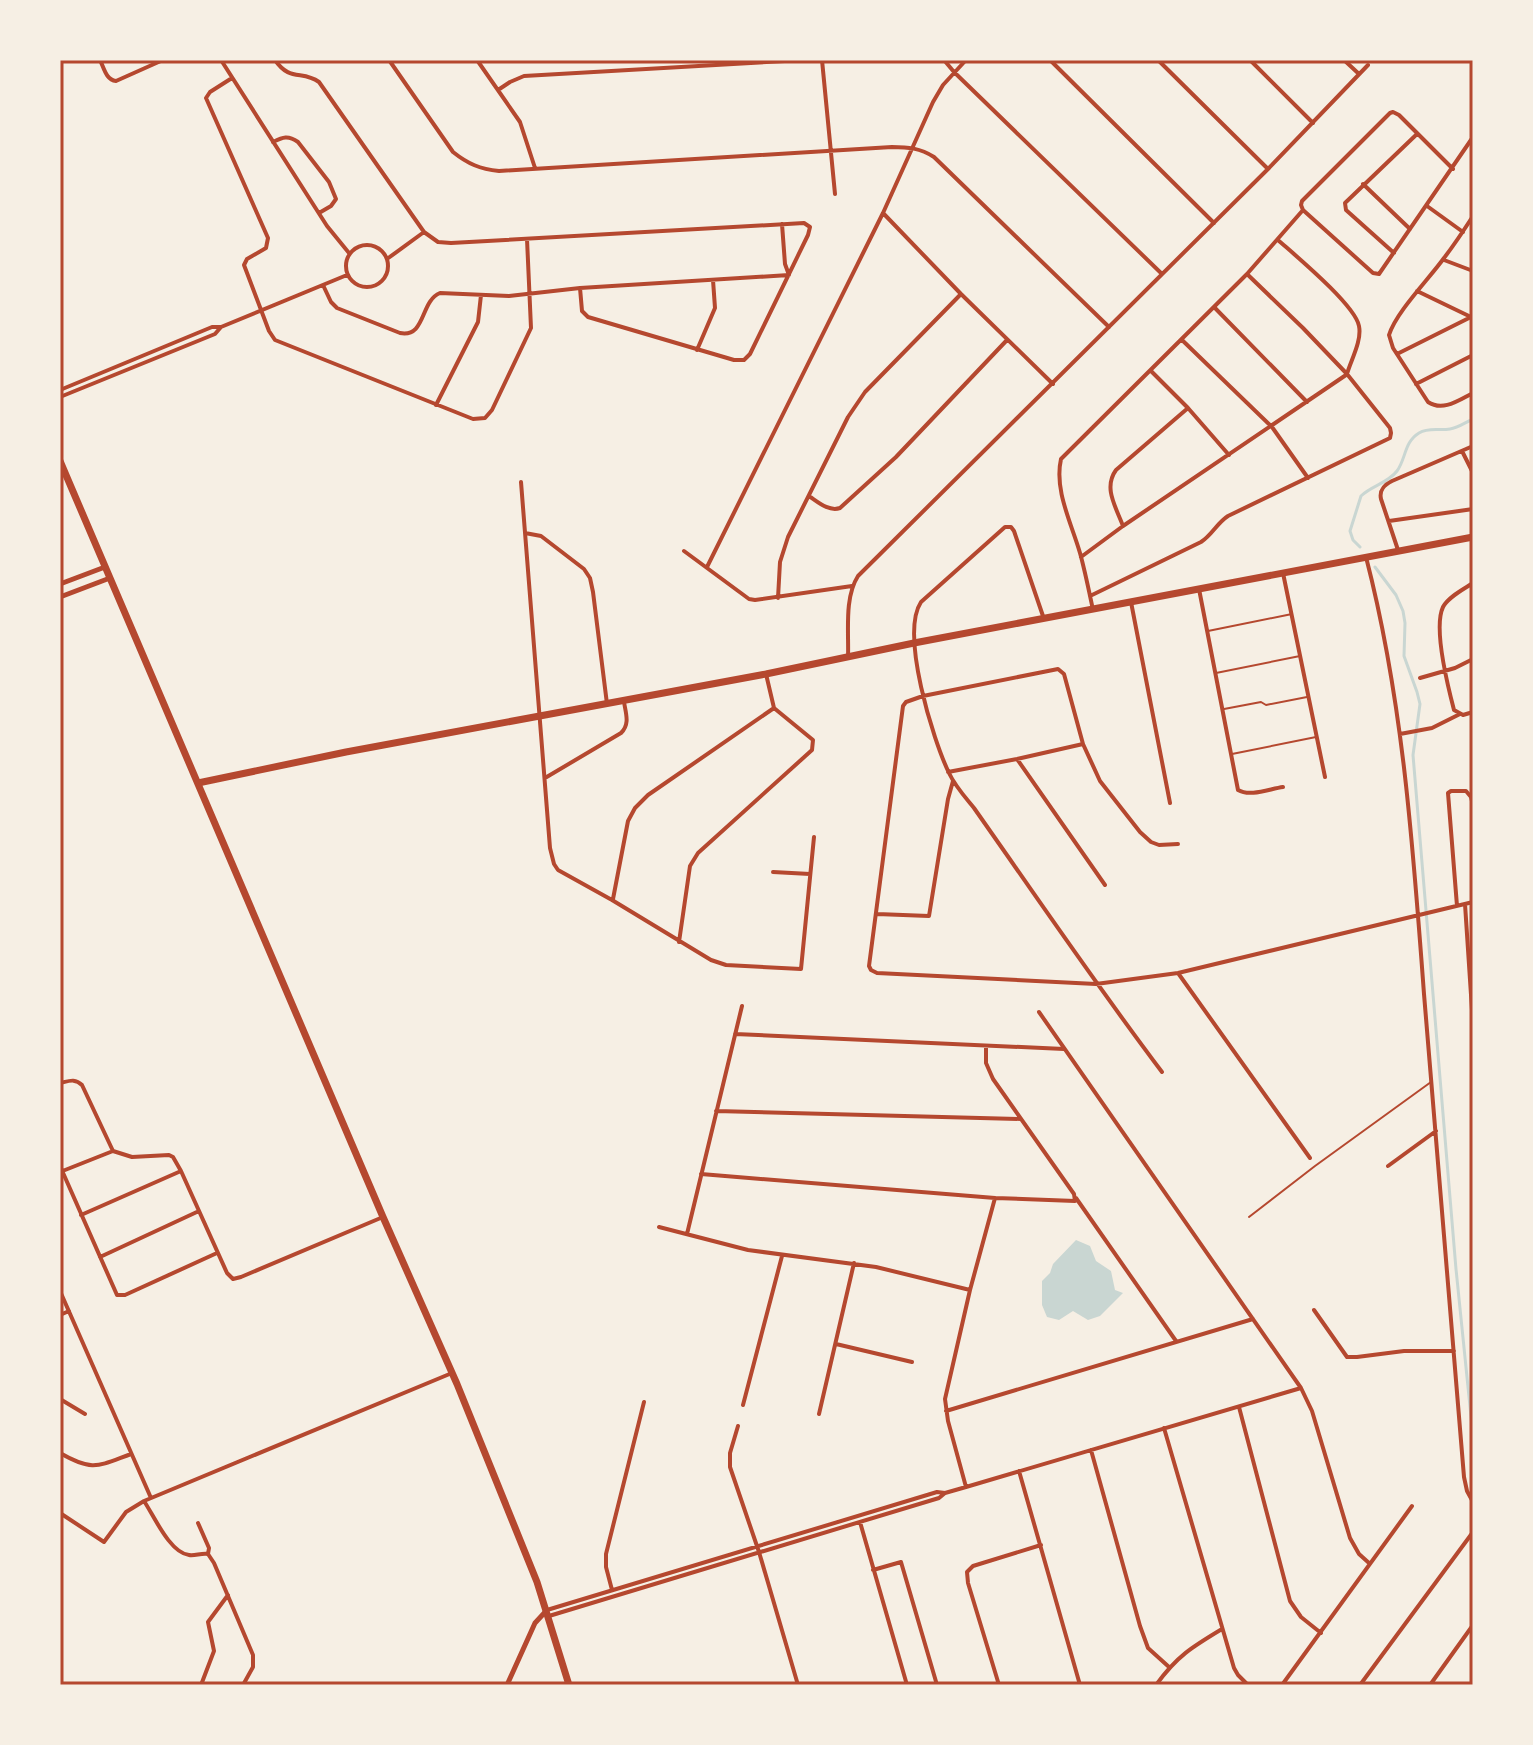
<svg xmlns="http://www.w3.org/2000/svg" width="1533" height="1745" font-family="Figtree,sans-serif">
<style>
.water{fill:#c9d6d2}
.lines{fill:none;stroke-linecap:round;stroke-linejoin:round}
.stream{stroke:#c9d6d2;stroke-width:3}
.service{stroke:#b5482f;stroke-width:2}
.minor{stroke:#b5482f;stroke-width:4}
.tertiary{stroke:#b5482f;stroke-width:5}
.primary{stroke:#b5482f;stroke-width:7}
.neatline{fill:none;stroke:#b5482f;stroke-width:3}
</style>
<rect width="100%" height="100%" fill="#f6efe4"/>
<path class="water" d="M1076,1240l14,6 6,15 15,10 4,19 8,3 -23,23 -12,4 -15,-9 -14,9 -12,-3 -5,-12v-24l8,-8 3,-9z"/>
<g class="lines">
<path class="stream" d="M1360,547l-7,-7 -3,-9 11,-35c10,-10 27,-13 36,-25 9,-12 7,-29 22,-38 10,-6 20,-2 31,-4 8,-1 16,-7 23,-10
M1375,567l21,28 7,16 2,12 -1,33 13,36 3,12 -7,51 43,514 17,167"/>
<path class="service" d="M1208,631l84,-17
M1216,673l84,-17
M1224,709l37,-7 5,3 41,-8
M1232,754l84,-17
M1249,1217l66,-51 116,-84"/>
<path class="minor" d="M100,60c4,8 6,20 16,21l47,-21
M221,60l106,166 22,27
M275,60c15,22 27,10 44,22l105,150 14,10 13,1 353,-20 6,4 -2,8 -58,119 -6,6h-10l-146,-43 -6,-6 -2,-23
M389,60l64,92c15,12 27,17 46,19l393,-24c16,0 28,1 42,10l175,170
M477,60l43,62 15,46
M822,60l13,134
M944,60l10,12 208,202
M1050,60l164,163
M1158,60l110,109
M1250,60l63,63
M1344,60l15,14
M232,78l-22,14 -4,6 62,140 -2,10 -19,11 -3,6 25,66 6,9 198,79 12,-1 7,-8 39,-82 -4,-89
M498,90l12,-8 14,-6 279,-16
M273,142c10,-5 15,-7 25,0l31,40 7,17 -5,7 -12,7
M1363,184l47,45
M1427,206l36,26
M1303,210l70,63 6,1 94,-137
M1303,210l-2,-5 1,-4 88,-88 3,-1 6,3 54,54
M883,213l78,81 92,90
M1473,216c-9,14 -19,29 -29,42 -15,21 -48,54 -55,77l4,13 35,54c15,10 31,-2 45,-9
M1278,240c18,16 77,65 81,86 3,15 -8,34 -12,48
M346 266a21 21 0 1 1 42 0a21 21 0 1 1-42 0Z
M1394,253l-48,-43 -1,-7 72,-69
M387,259l37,-27
M1444,260l29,11
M323,285l8,17 6,6 63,25c26,5 20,-32 40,-40l69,3 71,-8 209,-13 -4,-11 -3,-40
M1417,291l54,26
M1214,307l93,95
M1182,340l90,87 36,51
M697,350l18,-42 -2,-28
M1397,354l76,-38
M1151,371l37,37 41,47
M1416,384l57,-29
M60,390l152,-63h9
M60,397l155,-63 6,-7 126,-52
M436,405l42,-83 3,-27
M1462,451l11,22
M521,482l29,366 4,16 4,6 54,30 99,60 15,5 75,4 13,-132
M809,496c9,6 20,16 31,12l56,-51 111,-117
M1389,521l84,-12
M1123,526c-7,-19 -20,-38 -7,-56l72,-62
M525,533l16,3 43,33 6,9 3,14 14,112
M1398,550l-17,-51c-2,-9 3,-14 11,-18l81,-35
M684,551l65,48 6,1 97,-14
M1081,557l42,-31 223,-151
M1366,557c37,143 47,290 58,437 13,161 27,322 40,483l3,14 6,11
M707,567l176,-354 50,-111 10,-17 23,-25
M1283,573l42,204
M1473,583c-9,6 -25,14 -30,24 -10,21 5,80 11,103l9,5 10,-3
M1199,589l39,201c12,7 31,-1 45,-3
M1090,596l111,-54c11,-7 16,-19 27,-26l162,-78 1,-5 -1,-5 -43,-54 -44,-46 -56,-54
M778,598l2,-36 8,-25 60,-120 17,-25 96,-98
M1131,602l39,201
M1093,610c-4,-19 -8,-39 -13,-57 -9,-31 -26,-63 -19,-94l186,-185 56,-64
M1044,619l-30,-88 -3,-4h-6l-84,75c-21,32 12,138 28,171 6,13 16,24 25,35 12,17 23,33 35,50 50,72 100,144 153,214
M848,658c1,-26 -4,-60 10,-82l410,-407 100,-104
M1420,678l35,-10 18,-9
M1400,734l32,-6 28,-14
M1017,759l88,126
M948,772l69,-13 66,-15
M545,778l76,-45c9,-9 5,-19 3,-31
M1178,844l-19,1 -8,-3 -11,-10 -40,-51 -17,-37 -19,-70 -6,-5 -135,27 -17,6 -3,4 -34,260 2,4 6,3 219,11 82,-11 295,-71
M773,872l37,2
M613,899l15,-78 7,-13 13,-13 126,-87
M1465,904l8,121
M1457,906l-9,-113 3,-2h15l5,6 2,8
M877,914l52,2 19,-117 5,-18
M679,942l11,-76 8,-13 114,-103 1,-10 -39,-32 -8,-34
M1178,973l132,185
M1039,1012l262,376 11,23 38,127 9,16 10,9
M735,1034l329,15
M60,1083c9,-2 15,-5 22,2l31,66
M716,1111l305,8
M60,1166l57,129h8l92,-42
M1388,1166l48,-35
M60,1172l53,-21 19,6 37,-2 4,2 8,14 46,102 6,6 8,-2 142,-60
M701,1174l294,24 80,3 -1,-7 -81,-115 -7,-16v-17
M1076,1198l100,143
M81,1215l100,-44
M659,1227l89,23 128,17 94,23
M687,1234l55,-228
M100,1257l99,-46
M60,1291l91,207
M1314,1310l33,47h10l47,-6h50
M60,1315l9,-4
M836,1344l76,18
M60,1399l25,15
M743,1405l39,-149
M1239,1407l51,194 11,16 20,16
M946,1411l307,-92
M819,1414l35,-151
M738,1426l-8,27v14l29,85 39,133
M1164,1428l70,240 4,7 10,10
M1091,1450l49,176 8,22 21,19
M60,1453c33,19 38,13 71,1
M1019,1471l61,214
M966,1487l-18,-66 -3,-22 25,-109 25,-92
M144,1501c10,15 26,52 45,54 6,1 12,-2 19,-1l6,9 39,92v12l-10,18
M60,1513l44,29 22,-30 18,-11 308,-128
M860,1522l47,163
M198,1523l11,25 -1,6
M873,1570l28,-8 36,123
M612,1590l-6,-23v-13l38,-152
M547,1610l390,-118 8,1
M549,1616l390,-118 6,-5 21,-6 335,-99
M201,1685l13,-34 -6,-29 20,-27
M999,1685l-31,-102 -1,-11 6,-6 68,-21
M1156,1685c21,-29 36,-38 66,-56
M1282,1685l130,-179
M1360,1685l113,-153
M1430,1685l43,-60"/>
<path class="tertiary" d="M60,584l45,-17
M60,597l50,-19
M507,1685l28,-62 12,-13"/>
<path class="primary" d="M60,461l323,756 74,167 80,198 32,103
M198,783l148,-31 420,-78 148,-31 559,-106"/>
</g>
<rect width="1533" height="1745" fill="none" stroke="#f6efe4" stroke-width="124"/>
<rect x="62" y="62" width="1409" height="1621" class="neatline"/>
</svg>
